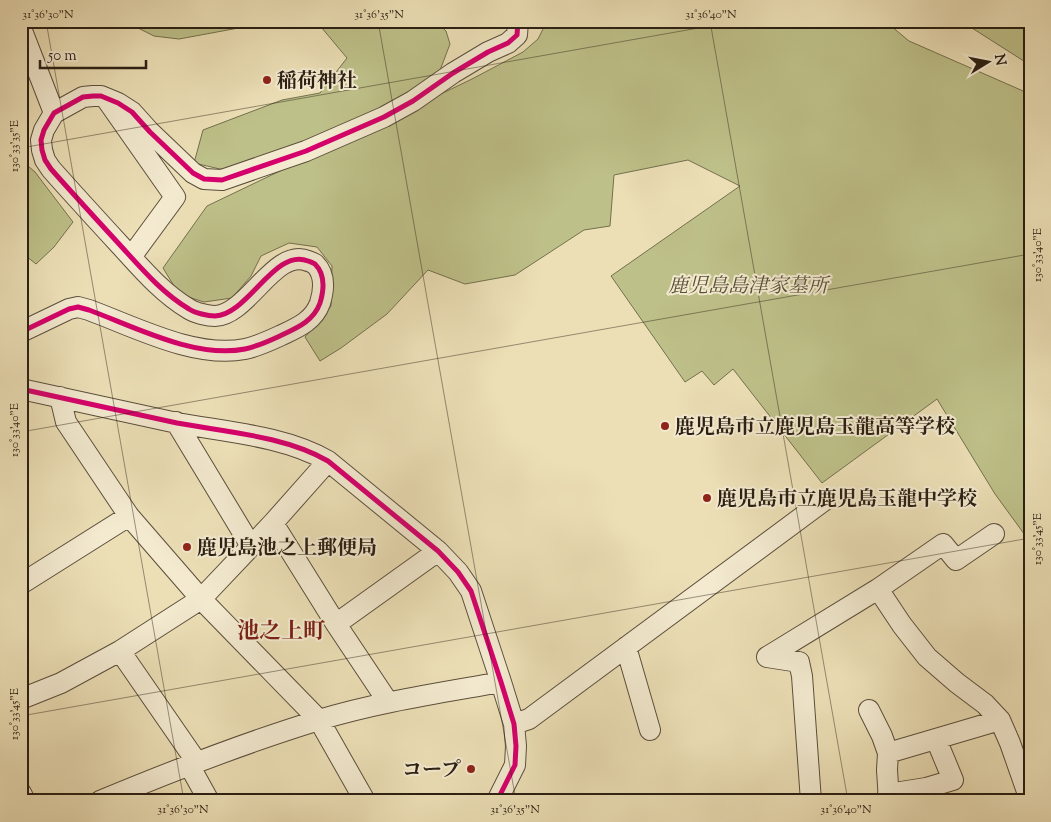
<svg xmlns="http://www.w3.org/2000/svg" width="1051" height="822" font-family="'Sorts Mill Goudy','Noto Serif JP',serif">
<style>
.green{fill:#bec089;stroke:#74704e}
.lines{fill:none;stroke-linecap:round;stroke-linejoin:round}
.minor-casing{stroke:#5b4f3c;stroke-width:22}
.minor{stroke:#f3ead0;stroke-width:20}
.cycleway-casing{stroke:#f3ead0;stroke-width:8}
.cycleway{stroke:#d6006c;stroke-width:5}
.ticks{fill:none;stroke:#2b1f13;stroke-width:1;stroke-opacity:0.45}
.poi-dot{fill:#8f2418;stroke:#f3ead0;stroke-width:2}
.labels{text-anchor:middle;stroke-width:4;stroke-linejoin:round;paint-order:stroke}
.poi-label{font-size:20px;font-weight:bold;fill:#2b1f13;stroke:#f3ead0;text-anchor:start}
.park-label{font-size:20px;font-style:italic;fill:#574f36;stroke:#f3ead0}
.quarter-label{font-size:22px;font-weight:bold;fill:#7a1f14;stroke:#f3ead0}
.neatline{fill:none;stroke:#2b1f13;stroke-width:2}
.ticks-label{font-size:12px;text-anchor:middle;fill:#2b1f13}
</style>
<rect width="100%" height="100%" fill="#ecdfb6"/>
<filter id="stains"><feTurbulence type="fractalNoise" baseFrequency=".004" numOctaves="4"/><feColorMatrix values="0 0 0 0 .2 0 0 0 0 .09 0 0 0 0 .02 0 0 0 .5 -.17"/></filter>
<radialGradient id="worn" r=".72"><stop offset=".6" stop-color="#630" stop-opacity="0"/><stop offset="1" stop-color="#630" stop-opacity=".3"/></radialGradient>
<path class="green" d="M124,21h122l-2,6 -65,12 -25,-3z
M316,21h119l11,10 4,13 -11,29 -60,38 -146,61 -39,-9 9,-33 79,-30 38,-7 27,-35z
M547,21h338l24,20 121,53v448l-35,-48 -58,-95 -115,84 -89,-114 -19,16 -12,-14 -17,11 -74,-106 129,-90 -52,-26 -74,15 -4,51 -26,4 -69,45 -50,9 -37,-14 -41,44 -46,34 -21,13 -15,-24 26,-31 1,-40 -15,-19 -28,-4 -28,13 -10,20 -19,22 -28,4 -25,-8 -16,-26 44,-62 265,-127 51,-27 15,-13z
M961,21h69v44z
M21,160l14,12 38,50 -19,25 -18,17 -10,-8h-5z"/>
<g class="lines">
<defs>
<path id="minor" d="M21,28l33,85
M107,100l68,97 -44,60
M21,332l48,-23 9,-2 11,3c46,17 107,49 156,39 14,-3 26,-9 39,-15 15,-7 30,-14 36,-31 4,-13 6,-28 -5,-39 0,0 -6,-3 -7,-3 -33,-14 -60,54 -93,55 -7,0 -20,-3 -26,-7 -27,-16 -48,-41 -69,-64 -23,-25 -46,-50 -69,-76l-6,-9 -3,-10 -1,-10 3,-10 10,-17 29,-16 10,-1h8l17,7 14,9 18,20 43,41 11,6 18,1 84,-29 78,-34 29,-16 40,-28 35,-21 20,-9 9,-8 1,-14
M21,389c52,11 104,23 156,34 49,9 108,13 151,38l110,90 20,21 13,19 30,91 13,42 2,22 -1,19 -18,36
M60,397l6,25 63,94 72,83 118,121 46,81
M176,422l75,124
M273,523l63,101 52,78
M21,584l108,-68
M878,589l65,-45 13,16 38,-26
M336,624l102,-73
M626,647l24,83
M120,651l76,110
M767,657l111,-68 24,36 25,32 30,26 28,21 15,16 10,23 20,57
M767,657l32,5 3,14 9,125
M21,699l40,-16 59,-32 81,-52 72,-76 55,-62
M869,710l13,26 6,17
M514,724l15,-5 296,-219
M189,765l20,36
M21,793l4,8
M888,794l38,-6 27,-8 -17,-41
M100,801c72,-30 144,-58 219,-81 59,-18 121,-27 182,-38
M889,801l-2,-31 1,-17 112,-33"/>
</defs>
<use href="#minor" class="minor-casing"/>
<use href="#minor" class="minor"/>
<defs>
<path id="cycleway" d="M21,332l48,-23 9,-2 11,3c46,17 107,49 156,39 14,-3 26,-9 39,-15 15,-7 30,-14 36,-31 4,-13 6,-28 -5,-39 0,0 -6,-3 -7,-3 -33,-14 -60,54 -93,55 -7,0 -20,-3 -26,-7 -27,-16 -48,-41 -69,-64 -23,-25 -46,-50 -69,-76l-6,-9 -3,-10 -1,-10 3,-10 10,-17 29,-16 10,-1h8l17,7 14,9 18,20 43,41 11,6 18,1 84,-29 78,-34 29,-16 40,-28 35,-21 20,-9 9,-8 1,-14
M21,389c52,11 104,23 156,34 49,9 108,13 151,38l110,90 20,21 13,19 30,91 13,42 2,22 -1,19 -18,36"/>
</defs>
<use href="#cycleway" class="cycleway-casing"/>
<use href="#cycleway" class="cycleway"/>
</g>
<path class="ticks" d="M46,21l138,780M378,21l138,780M710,21l138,780M21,148l717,-127M21,432l1009,-178M21,716l1009,-178"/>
<g class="poi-dot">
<circle cx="267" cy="80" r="5"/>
<circle cx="665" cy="426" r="5"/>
<circle cx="707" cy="498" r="5"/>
<circle cx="187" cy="547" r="5"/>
<circle cx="471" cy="769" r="5"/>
</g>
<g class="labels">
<g class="poi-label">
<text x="277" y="87">稲荷神社</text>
<text x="675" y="433">鹿児島市立鹿児島玉龍高等学校</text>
<text x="717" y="505">鹿児島市立鹿児島玉龍中学校</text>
<text x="197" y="554">鹿児島池之上郵便局</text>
<text x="461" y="776" text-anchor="end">コープ</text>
</g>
<g class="park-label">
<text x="748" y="292">鹿児島島津家墓所</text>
</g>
<g class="quarter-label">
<text x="281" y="638">池之上町</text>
</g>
</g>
<rect width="1051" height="822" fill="none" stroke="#ecdfb6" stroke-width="55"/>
<g transform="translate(988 62) rotate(80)" stroke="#f3ead0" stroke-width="4" paint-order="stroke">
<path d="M0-4L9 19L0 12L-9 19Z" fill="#2b1f13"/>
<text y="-8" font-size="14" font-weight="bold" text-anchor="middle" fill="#2b1f13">N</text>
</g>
<path d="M40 60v8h106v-8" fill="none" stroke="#2b1f13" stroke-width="2.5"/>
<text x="48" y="60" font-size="15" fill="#2b1f13" stroke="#f3ead0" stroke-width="4" paint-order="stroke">50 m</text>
<rect x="28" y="28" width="996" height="766" class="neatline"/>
<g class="ticks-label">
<text x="48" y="18">31°36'30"N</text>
<text x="379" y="18">31°36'35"N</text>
<text x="711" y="18">31°36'40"N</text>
<text transform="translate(14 146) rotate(-90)" y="4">130°33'35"E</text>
<text transform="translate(1037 255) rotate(-90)" y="4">130°33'40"E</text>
<text transform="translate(14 430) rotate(-90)" y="4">130°33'40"E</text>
<text transform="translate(1037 539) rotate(-90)" y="4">130°33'45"E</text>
<text transform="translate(14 714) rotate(-90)" y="4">130°33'45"E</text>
<text x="183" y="813">31°36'30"N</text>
<text x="515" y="813">31°36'35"N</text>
<text x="846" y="813">31°36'40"N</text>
</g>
<rect width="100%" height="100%" filter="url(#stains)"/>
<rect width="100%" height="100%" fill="url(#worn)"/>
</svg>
